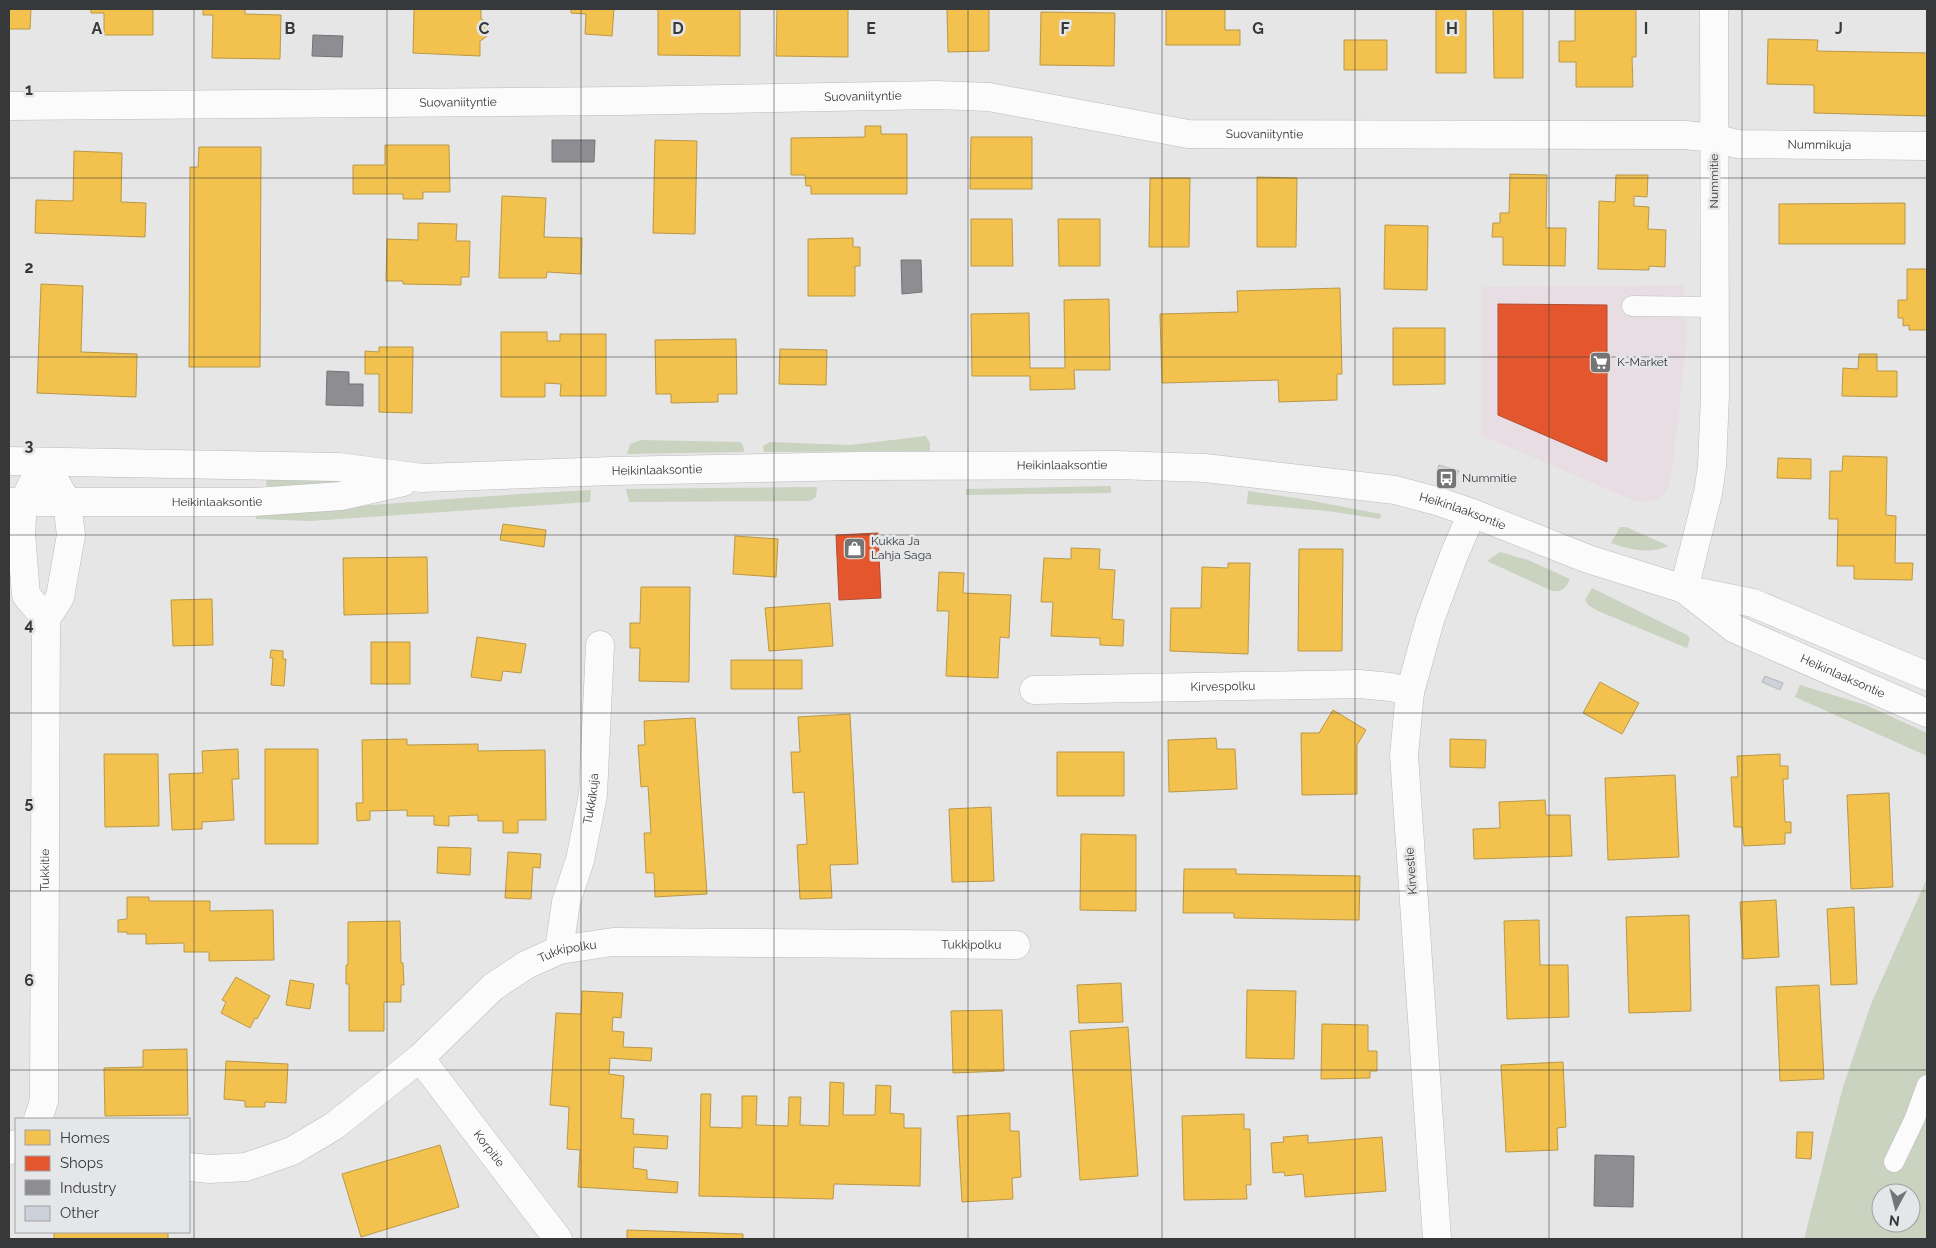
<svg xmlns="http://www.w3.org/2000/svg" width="1936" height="1248" font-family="Raleway,sans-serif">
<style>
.commercial{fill:#e9dde4}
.green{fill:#cad2c0;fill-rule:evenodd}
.homes{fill:#f2c14e;stroke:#ba9848}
.shops{fill:#e4572e;stroke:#b04e31}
.industry{fill:#8d8d92;stroke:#737477}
.building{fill:#cdd1da;stroke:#b6b6b7}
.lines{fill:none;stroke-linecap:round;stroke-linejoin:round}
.service-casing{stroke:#bbbbbc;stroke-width:21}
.minor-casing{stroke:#bbbbbc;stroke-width:29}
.tertiary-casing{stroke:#bbbbbc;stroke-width:29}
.secondary-casing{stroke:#bbbbbc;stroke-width:29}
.service{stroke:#fbfbfb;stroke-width:20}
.minor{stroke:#fbfbfb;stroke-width:28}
.tertiary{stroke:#fbfbfb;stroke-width:28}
.secondary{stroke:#fbfbfb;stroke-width:28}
.grid{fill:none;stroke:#373839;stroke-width:1;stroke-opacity:0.55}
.labels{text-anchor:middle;stroke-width:5;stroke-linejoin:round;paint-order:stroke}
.street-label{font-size:12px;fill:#373839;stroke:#e5e6e8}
.poi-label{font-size:12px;fill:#373839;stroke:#e5e6e8;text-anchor:start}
.grid-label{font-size:16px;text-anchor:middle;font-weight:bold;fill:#373839;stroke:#e5e6e8;stroke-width:5;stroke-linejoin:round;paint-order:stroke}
</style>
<rect width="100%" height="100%" fill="#e6e6e7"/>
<path class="commercial" d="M1684,285l3,53 -15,136 -6,19 -13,8 -16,1 -156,-67 1,-148z"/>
<path class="green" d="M926,436l4,7v8l-166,1 -1,-6 7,-4 80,3z
M641,440l99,2 3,3 1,7 -117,2 3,-10z
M343,476l1,7 -77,8 -1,-13z
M1111,486v7l-145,2v-6z
M817,487l-1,10 -6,4 -181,1 -3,-13z
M591,490l-1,12 -279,19 -55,-2v-7c112,-5 223,-17 335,-22z
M1248,491l54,8 79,15 -1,5 -52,-8 -81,-7z
M1620,527h6l43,19c-21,8 -37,4 -58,-3z
M1500,552l28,8 42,19c-4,9 -7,13 -18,12l-65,-30z
M1592,588l95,47 3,3 -3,10 -89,-37 -10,-6 -3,-5z
M1800,685l66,20 61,28v23l-132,-59z
M1927,878v361h-123l39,-152 28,-83zM1881,1193h30v30h-30z"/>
<path class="homes" d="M9,9h22l-1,20h-21z
M91,9h62v26h-49v-22h-13z
M203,9h42v5l36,1 -1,44 -68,-1 1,-43h-10z
M414,9h67v10l7,3 1,9 -3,6 -6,4v15l-67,-3z
M571,9h43l-2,27 -27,-2 1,-20 -15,-1z
M658,9h82v47l-82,-1z
M777,9h71v48l-72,-1z
M947,9h42v42l-41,1z
M1166,9h59v21h15v15h-74z
M1436,9h30v64h-30z
M1493,9h30v69h-29z
M1575,9h61v48h-4l1,30h-57v-25h-17v-21h16z
M1041,12l74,1 -1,53 -74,-1z
M1768,39l50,1 -1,11 110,2v63l-113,-3v-28l-47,-1z
M1344,40h43v30h-43z
M865,126h16v8h26v60h-96v-8h-5l-1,-11h-14v-37l74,-1z
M971,137h61v52h-62z
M655,140l42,1 -2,93 -42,-1z
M385,145h64l1,47h-27v7h-20v-5h-50v-29h32z
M199,147h62l-1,220h-71l1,-200h8z
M74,151l48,2 -1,49 25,1 -1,34 -110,-4 1,-33 37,1z
M1510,174l37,1 -1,53h20l-1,38 -62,-1v-28h-11l1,-14h7v-10h9z
M1616,175h32l-1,22 -13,-1v10l15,1 -1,22 18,1 -1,37 -16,-1v4l-51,-1 1,-68 16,1z
M1257,177l40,1 -1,69h-39z
M1150,178h40l-1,69h-40z
M502,196l44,2 -2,39 38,1 -1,36 -34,-2 -1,6h-47z
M1905,203v41h-126v-40z
M971,219h41l1,47h-42z
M1058,219h42v47h-41z
M418,223l39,1 -1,17h14l-1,36h-8v8l-58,-1v-3h-17l1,-42 31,1z
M1385,225l43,1 -1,64 -43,-1z
M853,238v9h7v19h-5v30h-47v-57z
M1907,269h20v61h-18v-5l-6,1v-8h-5v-18h9z
M41,284l42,2 -2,66 56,2 -1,43 -99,-4z
M1340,288l2,86h-5v26l-58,2 -1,-22 -116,3 -2,-69 78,-2 -1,-21z
M1109,299l1,71h-36l1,19 -45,1v-14h-58l-1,-62 58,-1 1,55h35l-1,-68z
M1393,328h52v56l-52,1z
M501,332h46v9h13v-7h46v62h-46l1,-12 -16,-1v14h-44z
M736,339l1,55h-19v8l-47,1v-9h-15l-1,-54z
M379,347h34l-1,66 -33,-1v-38h-14v-23l14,1z
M780,349l47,1 -1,35 -47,-1z
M1859,354h18v17h20v26l-55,-1 1,-28 15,1z
M1843,456l44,1 -1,58 10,1 -1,47h18l-1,17 -58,-1v-13h-17l1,-47h-9l1,-48h12z
M1778,458l33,1v20l-34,-1z
M503,524l43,6 -2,17 -44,-7z
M735,536l43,3 -2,38 -43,-3z
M1071,548l29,1 -1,20 16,1 -3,49 12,1 -1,26 -23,-1v-7l-49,-2 2,-34h-12l3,-44 27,1z
M1299,549h44l-1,102h-44z
M427,557l1,56 -84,2 -1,-57z
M1228,563h22l-2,91 -78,-3 1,-43h30l1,-41 26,1z
M939,572l25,1 -1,20 48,2 -2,43 -9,-1 -2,41 -52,-2 3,-65h-12z
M641,587h49l-1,95 -50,-1 1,-33h-10v-25h10z
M212,599l1,46 -40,1 -2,-46z
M830,603l3,43 -64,5 -4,-43z
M477,637l49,7 -5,29 -18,-2 -2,10 -30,-4z
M371,642h39v42h-39z
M271,650l12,1v8h3l-2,27 -13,-1 2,-27h-3z
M731,660h71v29h-71z
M1600,682l39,21 -17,31 -39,-21z
M1333,710l33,20 -9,15v49l-55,1 -1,-62h18z
M850,714l8,150 -28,1 2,33 -32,1 -3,-54 10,-1 -3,-52 -11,1 -2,-41h9l-2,-35z
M695,718l12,176 -52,3 -1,-24h-8l-2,-40h7l-3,-47 -7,1 -3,-42h7l-1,-24z
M1216,738l1,11h18l2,40 -68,3 -1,-52z
M407,739v6l71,-1v7l67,-1 1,70h-28v13h-15v-12h-25v-6l-29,1v10l-15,-1v-9h-27v-6l-37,1v9l-13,1 -1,-18h7l-1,-63z
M1450,739l36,1 -1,28 -35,-1z
M238,749l1,30h-7l2,41 -32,2v7l-30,1 -3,-56 34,-1 -1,-22z
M265,749h53v95h-53z
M1057,752h67v44h-67z
M104,754h54l1,72 -54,1z
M1780,754v12h8v13h-5l2,43h6v11h-6v11l-41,2 -2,-19h-8l-3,-50h7l-1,-21z
M1675,775l4,82 -71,3 -3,-82z
M1889,793l4,94 -42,2 -4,-94z
M1545,800l1,15h24l2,41 -98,3 -1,-30 27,-1 -1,-26z
M991,807l3,74 -42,1 -3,-73z
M1081,834l55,1v76l-56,-1z
M438,847l33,1 -1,27 -33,-2z
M508,852l33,2 -1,14 -7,-1 -2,32 -26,-1z
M1184,869h52v5l124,2 -1,44 -125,-2v-5h-51z
M127,897h22v4h61v10l63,-1 1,50 -65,1v-9h-25v-9l-38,1v-10h-19v-2h-9v-12l9,-1z
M1776,900l3,57 -36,2 -3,-57z
M1854,907l3,77 -26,1 -4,-76z
M1689,915l2,96 -62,2 -3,-96z
M1539,920l1,45h28l1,52 -62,2 -3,-98z
M400,921l1,42h2l1,22h-3v17h-17v29h-35v-47h-3v-19h2v-43z
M236,977l34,19 -13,23 -2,-1 -5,10 -29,-15 5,-11 -4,-2z
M290,980l24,4 -4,25 -24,-4z
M1121,983l2,39 -44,1 -2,-38z
M1819,985l5,94 -44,2 -4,-94z
M1247,990l49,1 -2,68 -48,-1z
M582,991l41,2 -2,25 -8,-1 -1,14 12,1 -1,15 29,1 -1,13 -41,-3 -1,16 15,2 -3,42 13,1 -1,15 35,2 -1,13 -33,-2 -1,21 14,2v9l31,3 -1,11 -99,-6 2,-37 -13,-1 2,-42 -19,-2 6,-92 25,1z
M1002,1010l2,61 -51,2 -2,-62z
M1322,1024l46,1v26h9v20h-7v7l-49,1z
M1128,1027l10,149 -58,4 -10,-149z
M187,1049l1,66 -83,1 -1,-48 39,-1v-17z
M226,1061l62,3 -2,39 -21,-1v5h-20v-6l-21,-2z
M1563,1062l3,65 -9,1 1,22 -52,2 -5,-87z
M830,1082l14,1 -1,32h32l1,-30 15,1 -1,27 14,1v14h17l-1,58 -86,-2 -1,15 -134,-3 2,-102h10l-1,33 32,1v-32h15l-1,29 32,1 1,-29h12l-1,28 29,1z
M1010,1113v18h9l2,46 -9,1 1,21 -51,3 -5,-86z
M1244,1114v15h6l1,56h-5l1,14 -63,1 -2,-84z
M1797,1132h16l-2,27 -15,-1z
M1308,1135v8l74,-6 4,54 -81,6 -2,-23 -18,2 -1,-4 -11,1 -2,-30 13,-1 -1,-5z
M440,1145l19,62 -98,30 -19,-63z
M627,1230l116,4v5h-116z
M54,1232h114v7h-114z"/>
<path class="shops" d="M1498,304l109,1v157l-109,-47z
M878,533l3,65 -42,2 -3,-65z"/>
<path class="industry" d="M313,35l30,1 -1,21 -30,-1z
M552,140h43l-1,22h-42z
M901,260h20l1,32 -20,2z
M327,371l22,1v12h14v22l-37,-1z
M1595,1155l39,1 -1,51 -39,-1z"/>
<path class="building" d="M1439,465l20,6 -3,6 -19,-5z
M1765,676l18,7 -3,7 -18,-8z"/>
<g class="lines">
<defs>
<path id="service" d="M1632,306l82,1
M1894,1162l21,-44 12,-33"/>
<g id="minor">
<path id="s1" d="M9,106l611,-5 316,-6 53,2 199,37 497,1 29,3 23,6 190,2"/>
<path d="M44,462l-21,40 -2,32 5,61 20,24"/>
<path d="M1684,589l24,-96 4,-27 3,-71 -1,-386"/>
<path id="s2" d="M1034,690l325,-6 32,3 19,5"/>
<path id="s3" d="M559,950l7,-48 14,-42 13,-65 7,-150"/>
<path id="s4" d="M420,1058l138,181"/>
<path id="s5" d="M38,1119l6,-18 2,-482 14,-22 11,-62 -4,-33 -23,-40"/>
<path d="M9,1150l7,-6"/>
<path id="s6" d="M189,1167l21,2 36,-2 46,-16 42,-25 86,-68 73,-71 33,-22 33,-15 54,-8 403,3"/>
</g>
<path id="tertiary" d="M1437,1239l-33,-484 6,-63 20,-72 24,-65 18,-42"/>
<g id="secondary">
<path id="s7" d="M9,461l330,6 83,11 190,-7 246,-5 258,-1 89,3 190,22 45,12 32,11 116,46 96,30 69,14 174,73"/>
<path id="s8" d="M9,502h244l88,-6 62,-14"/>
<path id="s9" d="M1689,593l46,36 192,84"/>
</g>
</defs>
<use href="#service" class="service-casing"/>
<use href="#minor" class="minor-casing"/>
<use href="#tertiary" class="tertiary-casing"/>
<use href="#secondary" class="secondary-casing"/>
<use href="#service" class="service"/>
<use href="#minor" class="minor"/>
<use href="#tertiary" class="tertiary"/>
<use href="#secondary" class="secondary"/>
</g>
<path class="grid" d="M194,9v1230M387,9v1230M581,9v1230M774,9v1230M968,9v1230M1162,9v1230M1355,9v1230M1549,9v1230M1742,9v1230M9,178h1918M9,357h1918M9,535h1918M9,713h1918M9,891h1918M9,1070h1918"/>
<defs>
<symbol id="supermarket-square" viewBox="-11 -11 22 22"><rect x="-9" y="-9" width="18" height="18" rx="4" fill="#747576" stroke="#e5e6e8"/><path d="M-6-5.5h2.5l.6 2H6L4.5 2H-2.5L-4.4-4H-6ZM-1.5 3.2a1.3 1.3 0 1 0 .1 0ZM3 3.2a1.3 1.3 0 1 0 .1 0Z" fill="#fff"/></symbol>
<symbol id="bus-square" viewBox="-11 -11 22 22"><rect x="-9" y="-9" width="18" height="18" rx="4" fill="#747576" stroke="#e5e6e8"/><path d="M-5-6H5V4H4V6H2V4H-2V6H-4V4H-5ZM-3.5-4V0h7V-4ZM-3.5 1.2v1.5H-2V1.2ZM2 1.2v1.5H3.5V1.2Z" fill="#fff"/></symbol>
<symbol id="shop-square" viewBox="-11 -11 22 22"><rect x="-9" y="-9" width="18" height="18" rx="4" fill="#747576" stroke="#e5e6e8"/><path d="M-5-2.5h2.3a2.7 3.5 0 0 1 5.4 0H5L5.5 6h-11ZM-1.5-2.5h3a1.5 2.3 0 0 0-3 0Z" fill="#fff"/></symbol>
</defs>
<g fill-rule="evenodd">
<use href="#supermarket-square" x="1588" y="350" width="25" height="25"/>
<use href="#bus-square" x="1434" y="466" width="25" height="25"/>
<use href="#shop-square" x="842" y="536" width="25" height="25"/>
</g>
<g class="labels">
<g class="street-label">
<text dy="4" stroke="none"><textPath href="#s1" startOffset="854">Suovaniityntie</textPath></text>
<text dy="4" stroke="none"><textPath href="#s1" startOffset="449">Suovaniityntie</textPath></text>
<text dy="4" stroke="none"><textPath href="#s1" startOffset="1259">Suovaniityntie</textPath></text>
<text dy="4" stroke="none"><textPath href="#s1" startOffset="1815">Nummikuja</textPath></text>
<text transform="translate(1714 181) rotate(-90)" y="4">Nummitie</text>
<text dy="4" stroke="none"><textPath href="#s7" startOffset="1054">Heikinlaaksontie</textPath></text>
<text dy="4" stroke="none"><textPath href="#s7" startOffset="649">Heikinlaaksontie</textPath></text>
<text dy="4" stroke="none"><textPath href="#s8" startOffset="208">Heikinlaaksontie</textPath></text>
<text dy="4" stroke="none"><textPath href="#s7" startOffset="1459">Heikinlaaksontie</textPath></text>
<text dy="4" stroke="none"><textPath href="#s9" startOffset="176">Heikinlaaksontie</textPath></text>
<text dy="4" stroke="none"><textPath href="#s2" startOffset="189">Kirvespolku</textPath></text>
<text dy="4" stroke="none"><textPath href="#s3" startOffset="155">Tukkikuja</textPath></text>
<text dy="4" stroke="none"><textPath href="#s5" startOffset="250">Tukkitie</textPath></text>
<text transform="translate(1411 871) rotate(-94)" y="4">Kirvestie</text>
<text dy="4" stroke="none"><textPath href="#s6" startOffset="855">Tukkipolku</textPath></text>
<text dy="4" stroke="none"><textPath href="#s6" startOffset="450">Tukkipolku</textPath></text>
<text dy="4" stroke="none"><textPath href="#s4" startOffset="114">Korpitie</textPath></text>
</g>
<g class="poi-label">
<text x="1617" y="366">K-Market</text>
<text x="1462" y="482">Nummitie</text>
<text x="871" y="545">Kukka Ja<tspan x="871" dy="14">Lahja Saga</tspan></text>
</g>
</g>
<g class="grid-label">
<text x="97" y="34">A</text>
<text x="290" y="34">B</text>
<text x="484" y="34">C</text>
<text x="678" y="34">D</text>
<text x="871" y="34">E</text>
<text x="1065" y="34">F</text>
<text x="1258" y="34">G</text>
<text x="1452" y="34">H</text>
<text x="1646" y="34">I</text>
<text x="1839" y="34">J</text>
<text x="29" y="95">1</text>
<text x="29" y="273">2</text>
<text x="29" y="451">3</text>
<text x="29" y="630">4</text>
<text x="29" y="808">5</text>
<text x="29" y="986">6</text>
</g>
<rect width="1936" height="1248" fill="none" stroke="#373839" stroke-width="20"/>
<rect x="15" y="1118" width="175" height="115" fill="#e5e6e8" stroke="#9fa0a2"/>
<rect x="25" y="1130" width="25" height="15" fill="#f2c14e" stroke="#9fa0a2"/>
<text x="60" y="1143" font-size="15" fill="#373839">Homes</text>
<rect x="25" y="1156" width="25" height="15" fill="#e4572e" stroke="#9fa0a2"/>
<text x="60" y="1168" font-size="15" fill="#373839">Shops</text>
<rect x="25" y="1180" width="25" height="15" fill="#8d8d92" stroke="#9fa0a2"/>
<text x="60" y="1193" font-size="15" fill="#373839">Industry</text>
<rect x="25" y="1206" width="25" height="15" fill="#cdd1da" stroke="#9fa0a2"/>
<text x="60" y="1218" font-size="15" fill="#373839">Other</text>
<g transform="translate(1896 1208) rotate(187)"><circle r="24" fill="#e5e6e8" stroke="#9fa0a2"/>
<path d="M0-4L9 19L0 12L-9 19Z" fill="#747576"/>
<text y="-8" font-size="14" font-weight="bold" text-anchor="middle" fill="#373839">N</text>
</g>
</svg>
